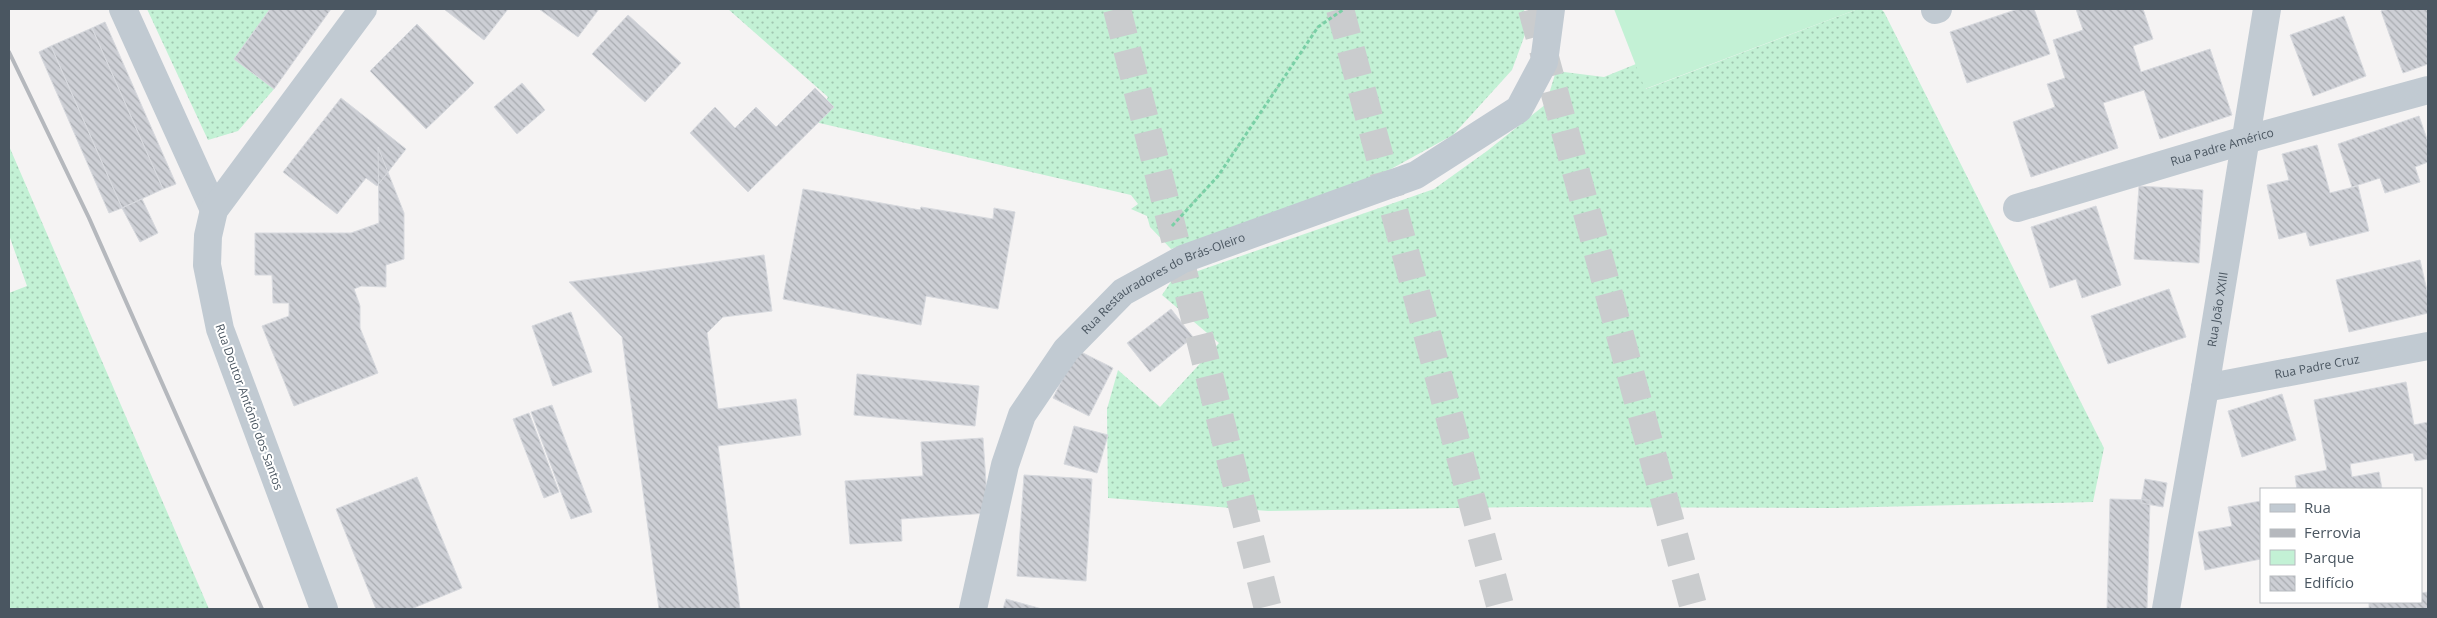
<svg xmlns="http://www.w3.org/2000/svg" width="2437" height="618" font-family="'Open Sans',sans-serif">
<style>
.grass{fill:url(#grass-dots)}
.park{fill:#c3f1d5}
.building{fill:url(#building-back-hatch);stroke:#d7d9de}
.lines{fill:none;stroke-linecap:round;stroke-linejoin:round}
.highway-tunnel{stroke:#caccce;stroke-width:28;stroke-dasharray:28 14;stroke-linecap:butt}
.path{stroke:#7ad0a6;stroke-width:3;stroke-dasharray:4 2.5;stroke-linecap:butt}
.minor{stroke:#c1cad2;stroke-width:28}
.rail{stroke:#b5b8bd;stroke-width:4}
.labels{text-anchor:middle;stroke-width:4;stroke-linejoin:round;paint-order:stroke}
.street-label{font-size:12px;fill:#4a5661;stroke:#fff}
</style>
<defs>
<pattern id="grass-dots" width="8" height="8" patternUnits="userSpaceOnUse" patternTransform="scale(1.25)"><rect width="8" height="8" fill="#c3f1d5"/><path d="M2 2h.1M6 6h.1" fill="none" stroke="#a0c6b0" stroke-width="1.8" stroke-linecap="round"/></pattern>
<pattern id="building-back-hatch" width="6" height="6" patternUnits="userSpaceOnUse" patternTransform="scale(1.25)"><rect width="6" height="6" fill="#cdcfd5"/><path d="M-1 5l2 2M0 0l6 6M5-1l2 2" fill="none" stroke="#a8abb0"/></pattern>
</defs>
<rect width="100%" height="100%" fill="#f5f3f3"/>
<path class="grass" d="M147,9h123l-36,50 40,30 -36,42 -30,9z
M728,9h796l3,20 -15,41 -59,65 -82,45 -200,69 -21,-22 -3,-11 -16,-7 7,-5 -7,-9 -316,-73 13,-25z
M1858,9h23l3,3 220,436 -11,54 -260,6 -313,-1 -252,4 -160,-13 -1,-89 11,-39 42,37 59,-64 -57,-48 10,-15 262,-91 53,-38 59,-47 10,-33 48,6 32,-13 10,25z
M9,146l200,463h-200v-316l18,-7 -18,-51z"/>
<path class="park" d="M1614,9h244l-213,80z"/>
<path class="building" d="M270,9h61l-57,80 -40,-30z
M444,9h64l-24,31z
M539,9h60l-21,28z
M2018,9h16l16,45 -83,29 -17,-51z
M2076,9h67l10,30 -20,7 8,26 69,-23 22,66 -72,24 -16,-49 -41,13 15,45 -87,29 -18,-55 42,-15 -8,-23 18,-6 -12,-38 30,-10z
M2388,9h40v55l-25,9 -22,-62z
M628,15l53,48 -36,39 -53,-48z
M2344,16l22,60 -53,20 -23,-61z
M105,22l71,162 -13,5 -71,-161z
M417,24l57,59 -48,46 -56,-58z
M92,28l71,161 -41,19 -71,-162z
M51,46l71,162 -13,5 -70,-161z
M522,83l23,27 -28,24 -23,-27z
M815,88l19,19 -86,85 -58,-59 25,-26 20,21 21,-21 20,20z
M341,98l65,51 -29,37 -11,-8 -29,36 -54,-42z
M2419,116l9,26v20l-13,5 5,15 -35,11 -5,-15 -28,9 -14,-43z
M2317,145l13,48 28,-7 11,45 -59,15 -4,-14 -27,7 -12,-54 22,-5 -7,-26z
M378,147l26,66v46l-18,6v22l-25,-1 -7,3 6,17v22l18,45 -84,33 -32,-80 27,-10v-13h-16l-1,-28h-17v-42h96l28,-10z
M2139,186l64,4 -4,73 -65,-4z
M803,189l117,21 1,-3 72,12 1,-11 21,4 -17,97 -72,-13 -5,29 -138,-26z
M142,199l16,34 -18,9 -18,-34z
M2096,206l25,79 -39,13 -6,-19 -26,9 -19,-61z
M764,255l8,56 -49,6 -16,16 11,76 78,-10 5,36 -83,11 22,163h-81l-37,-272 -53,-55z
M2420,260l8,35v18l-79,19 -13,-52z
M2169,289l17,48 -78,27 -17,-48z
M1171,309l22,28 -43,35 -23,-29z
M571,312l21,60 -39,14 -21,-60z
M1077,350l36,18 -24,48 -36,-18z
M857,374l122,12 -4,40 -121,-11z
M2406,382l8,43 14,-3v37l-13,2 -2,-8 -63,11 2,13 27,-5 3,17h-85l-2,-13 32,-6 -13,-70z
M2282,394l14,46 -54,17 -14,-46z
M552,405l40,107 -21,7 -40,-107z
M529,413l30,79 -15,6 -31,-79z
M1074,426l34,9 -11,38 -33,-9z
M983,438l5,75 -87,6 1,22 -52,3 -5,-63 78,-5 -2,-34z
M1024,475l68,4 -6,102 -69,-5z
M417,477l45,111 -51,21h-35l-40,-100z
M2145,479l22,4 -4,24 -22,-4z
M2110,499l40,1 -3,109h-40z
M2261,501v58l-56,11 -7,-38 34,-6 -4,-19z
M2428,592v17h-80l21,-1v-6h52v-9z
M1006,599l36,10h-39z"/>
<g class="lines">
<path class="highway-tunnel" d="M1117,9l151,600
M1340,9l161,600
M1532,9l162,600"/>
<path class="path" d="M1172,226l46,-50 100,-149 26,-18"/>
<g class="minor">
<path d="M123,9l91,201"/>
<path d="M1935,10l3,-1"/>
<path id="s1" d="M2017,208l228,-68 183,-50"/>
<path id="s2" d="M2205,388l223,-42"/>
<path d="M324,609l-104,-280 -13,-64 1,-29 6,-26 149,-201"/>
<path id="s3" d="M973,609l32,-144 17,-50 44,-65 57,-58 60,-33 233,-84 103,-66 25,-47 7,-53"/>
<path id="s4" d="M2166,609l39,-221 62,-379"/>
</g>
<path class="rail" d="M9,52l80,166 173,391"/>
</g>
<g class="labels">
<g class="street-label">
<text dy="4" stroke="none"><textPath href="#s1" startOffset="214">Rua Padre Américo</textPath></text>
<text dy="4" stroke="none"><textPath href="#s3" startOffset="399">Rua Restauradores do Brás-Oleiro</textPath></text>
<text dy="4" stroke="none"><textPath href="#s4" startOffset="304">Rua João XXIII</textPath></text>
<text dy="4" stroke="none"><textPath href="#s2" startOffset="114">Rua Padre Cruz</textPath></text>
<text transform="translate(249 407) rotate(70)" y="4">Rua Doutor António dos Santos</text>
</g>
</g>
<rect width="2437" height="618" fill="none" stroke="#4a5661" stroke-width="20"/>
<rect x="2260" y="488" width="162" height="115" fill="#ffffff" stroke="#b7bbc0"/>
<rect x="2270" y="504" width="25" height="8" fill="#c1cad2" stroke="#b7bbc0"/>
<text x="2304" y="513" font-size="15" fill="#4a5661">Rua</text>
<rect x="2270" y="529" width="25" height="8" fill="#b5b8bd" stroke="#b7bbc0"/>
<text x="2304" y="538" font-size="15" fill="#4a5661">Ferrovia</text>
<rect x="2270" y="550" width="25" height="15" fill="#c3f1d5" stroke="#b7bbc0"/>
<text x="2304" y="563" font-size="15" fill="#4a5661">Parque</text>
<rect x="2270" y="576" width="25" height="15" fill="url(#building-back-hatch)" stroke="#b7bbc0"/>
<text x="2304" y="588" font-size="15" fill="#4a5661">Edifício</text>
</svg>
